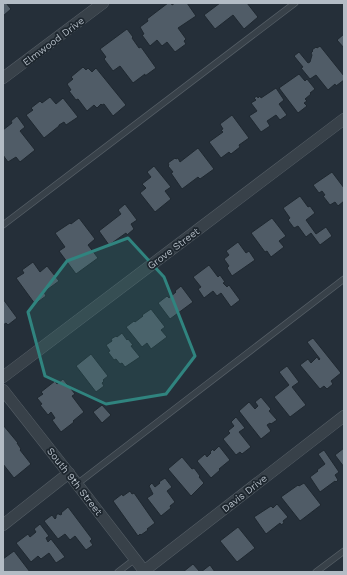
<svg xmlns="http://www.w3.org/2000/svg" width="347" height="575" font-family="'Work Sans',sans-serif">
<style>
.building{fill:#505c67;stroke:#1f2830}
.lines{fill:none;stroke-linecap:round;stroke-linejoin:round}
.service-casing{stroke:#565f67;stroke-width:7}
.minor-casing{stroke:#565f67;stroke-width:12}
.service{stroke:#384149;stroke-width:5.5}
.minor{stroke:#384149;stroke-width:11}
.marked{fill:#30847f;fill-opacity:0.2;stroke:#30847f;stroke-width:3;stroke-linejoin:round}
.labels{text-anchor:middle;stroke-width:3.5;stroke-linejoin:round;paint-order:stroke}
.street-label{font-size:10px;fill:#b3bcc5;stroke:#1d262e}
</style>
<rect width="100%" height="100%" fill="#252f39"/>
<path class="building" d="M3,3h3l5,6 -8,7z
M168,3h3l1,2 3,-2h12l9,13 -18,12 8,11 -2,2 2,3 -11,8 -8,-10 -5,4 -5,-6 -7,6 -8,-11 2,-1 -4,-7 8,-6 -1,-2z
M220,3h27l11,14 -14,12 -11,-14 -18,14 -11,-14z
M127,29l6,8 -1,1 7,10 2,-1 15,21 -11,8v-2l-12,9 -13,-17 -7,5 -9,-12 2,-2 -6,-8z
M344,34v14l-7,-8z
M320,46l24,30v4l-8,6 -1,-2 -7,6 -12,-15 -6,4 -9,-11 2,-1 -9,-11 5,-4 9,11 2,-1 2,-7 -1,-2 2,-2 -1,-1 4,-3 1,1z
M83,67l3,3 2,-2 4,4 4,-4 30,37 -13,11 -9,-12 -2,1 -1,-1 -4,4 -3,-3 -7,6 -9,-12 -2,1 -7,-9 2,-1 -4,-6 6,-5 -2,-2z
M299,74l6,7 2,-2 8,10 -5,4 1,1 -6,5 2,2 -3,2 3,3 -9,7 -19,-25z
M276,88l8,12 -5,4 8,11 -7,5 -4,-5 -9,6 3,5 -9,6 -12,-16 8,-5 -6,-8 5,-3 -2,-2 3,-2 1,2 2,-2 1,2z
M50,97l6,7 7,-6 15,19 -12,8 -2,-3 -5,3v1l-15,12 -18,-23 7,-5 -2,-2 9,-7 2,2z
M232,115l17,23 -10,7 1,2 -9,7 -2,-2 -8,6 -12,-16 14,-10 -2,-2 2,-1 -3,-5z
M17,116l8,11 -5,4 15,19 -15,12 -4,-5 -8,5 -5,-7v-25l9,-7 -1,-2z
M198,148l16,21 -14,10 -2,-2 -16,12 -11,-16 2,-1 -5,-6 1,-1 -1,-2 7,-5 1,1 2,-1 2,4z
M154,166l17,21 -6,4 6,8 -16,13 -15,-19 6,-5 -4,-4 9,-7 -4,-5z
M332,172l12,16v13l-6,5 -3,-4 -5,3 -7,-9 2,-1 -3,-4 -3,2 -6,-8z
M300,196l8,11 2,-1 5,7 -9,7 10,14 10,-7 6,9 -12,9 -9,-12 -5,4 -8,-11 -4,2 -6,-8 2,-2 -7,-10z
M125,204l12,16 -6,4 3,5 -7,6 -1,-2 -17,12 -10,-14 22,-17 -3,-4z
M79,218l16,21 -7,6 10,13 -22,16 -17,-23 6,-4 -10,-14 15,-10 1,1z
M272,218l14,18 -7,5 5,6 -13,10 -4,-6 -2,1 -14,-19z
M238,242l8,11 3,-2 6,9 -23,16 -5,-8 2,-2 -5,-7 5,-4 -3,-4z
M33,262l7,10 7,-6 12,15 -15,11 2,4 -11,8 -19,-26 8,-5 -2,-3z
M209,265l9,12 2,-2 5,7 -2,1 4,4 2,-2 11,15 -9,7 -10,-14 -4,3 -4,-5 -9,7 -6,-9 3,-2 -8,-10z
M181,286l12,16 -23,17 -12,-16 9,-7 2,2 7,-6 -1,-1z
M3,299l14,19 -9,7 -2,-2 -3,2z
M151,309l14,18 -4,3 6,7 -16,12 -4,-6 -5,4 -16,-20 8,-6 1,1 8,-6 -1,-1z
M122,333l5,7 1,-1 5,6 -2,1 9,11 -15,10 -3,-4 -2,1 -4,-5 -2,1 -6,-8 2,-1 -4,-6 6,-4 -1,-2 5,-3 1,1z
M313,338l28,35 -10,8 2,3 -6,5 -3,-3 -4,3 -20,-24 8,-6 3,4 6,-6 2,3 1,-1 -13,-17z
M91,354l17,22 -5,4 1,1 -2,2 2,3 -8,6 -20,-26z
M287,366l12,16 -7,5 14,18 -16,12 -16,-20 15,-12 -10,-13z
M63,379l12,15 -3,2 12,16 -11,9 1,1 -13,10 -9,-12 3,-2 -4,-6 -3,3 -8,-10 2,-1 -5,-6 6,-4 -2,-2 14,-11 2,3z
M261,397l10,12 -2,2 8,9 -6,4 -1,-1 -3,2 4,6 -10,8 -22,-28 10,-9 6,7 3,-3 -3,-4z
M102,405l9,10 -9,8 -9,-11z
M236,417l9,11 -6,4 12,15 -9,7 -2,-2 -4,3 -13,-16 7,-6 -2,-2 6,-5 -3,-4z
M3,425l15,18h-1l4,6 -1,1 11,14 -17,14 -11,-14z
M219,446l11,14 -11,9 1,1 -9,8 -14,-17 8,-7 2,3 4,-4 -1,-1 3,-3 1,2z
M344,448v19l-9,-12z
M324,450l15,22 -4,3 3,5 -2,2 -1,-1 -15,11 -10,-15 8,-6 -1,-1 8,-6 -7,-10z
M182,457l10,12 2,-1 6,8 -1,1 5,6 -13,13 -23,-27z
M165,478l7,9 -5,4 8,11 -5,4 1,2 -10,8 -14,-18 6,-4 -4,-8 3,-3 3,4 5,-4 -1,-1z
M304,483l17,22 -21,16 -19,-24 17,-12 1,1z
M130,491l2,3 2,-1 21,30 -8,6 1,1 -7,5 -1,-1 -2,2 -25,-35 9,-7 1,2z
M277,504l11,13 -5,4 1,2 -3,2 -1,-2 -14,11 -12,-17 17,-11 2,2z
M68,507l24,32 -2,2 3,4 -7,5 -11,-14 -5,4 -5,-6 -7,5 -14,-18 8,-6 3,4 1,-1v-2l1,-2h2l1,1 2,-1 -1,-1z
M40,524l9,12 -3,2 2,4 3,-3 14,18 -9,6 -7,-10 -8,6 -3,-3 -7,6 -15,-19 12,-9 2,3 6,-5 -2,-3z
M238,527l17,21 -18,14 -17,-21z
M14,551l16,21h-27v-13z
M193,564l7,8h-17z
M210,565l5,7h-14z"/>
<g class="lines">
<defs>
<path id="service" d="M3,225l292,-222
M77,484l267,-205
M118,572l17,-13
M316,572l28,-21"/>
<path id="minor" d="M3,78l100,-75
M3,377l341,-258
M3,390l74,94 68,88
M3,525l66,-52
M144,571l200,-155"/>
</defs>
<use href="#service" class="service-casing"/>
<use href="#minor" class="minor-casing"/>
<use href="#service" class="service"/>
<use href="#minor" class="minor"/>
</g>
<path class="marked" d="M128,238l36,39 31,79 -29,38 -60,10 -61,-28 -17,-64 39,-51z"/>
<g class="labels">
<g class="street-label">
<text transform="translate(53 41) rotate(-37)" y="4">Elmwood Drive</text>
<text transform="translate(173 248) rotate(-37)" y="4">Grove Street</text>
<text transform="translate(75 481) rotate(52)" y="4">South 9th Street</text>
<text transform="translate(244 493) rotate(-38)" y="4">Davis Drive</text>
</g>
</g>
<rect width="347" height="575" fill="none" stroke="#b3bcc5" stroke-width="8"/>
</svg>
